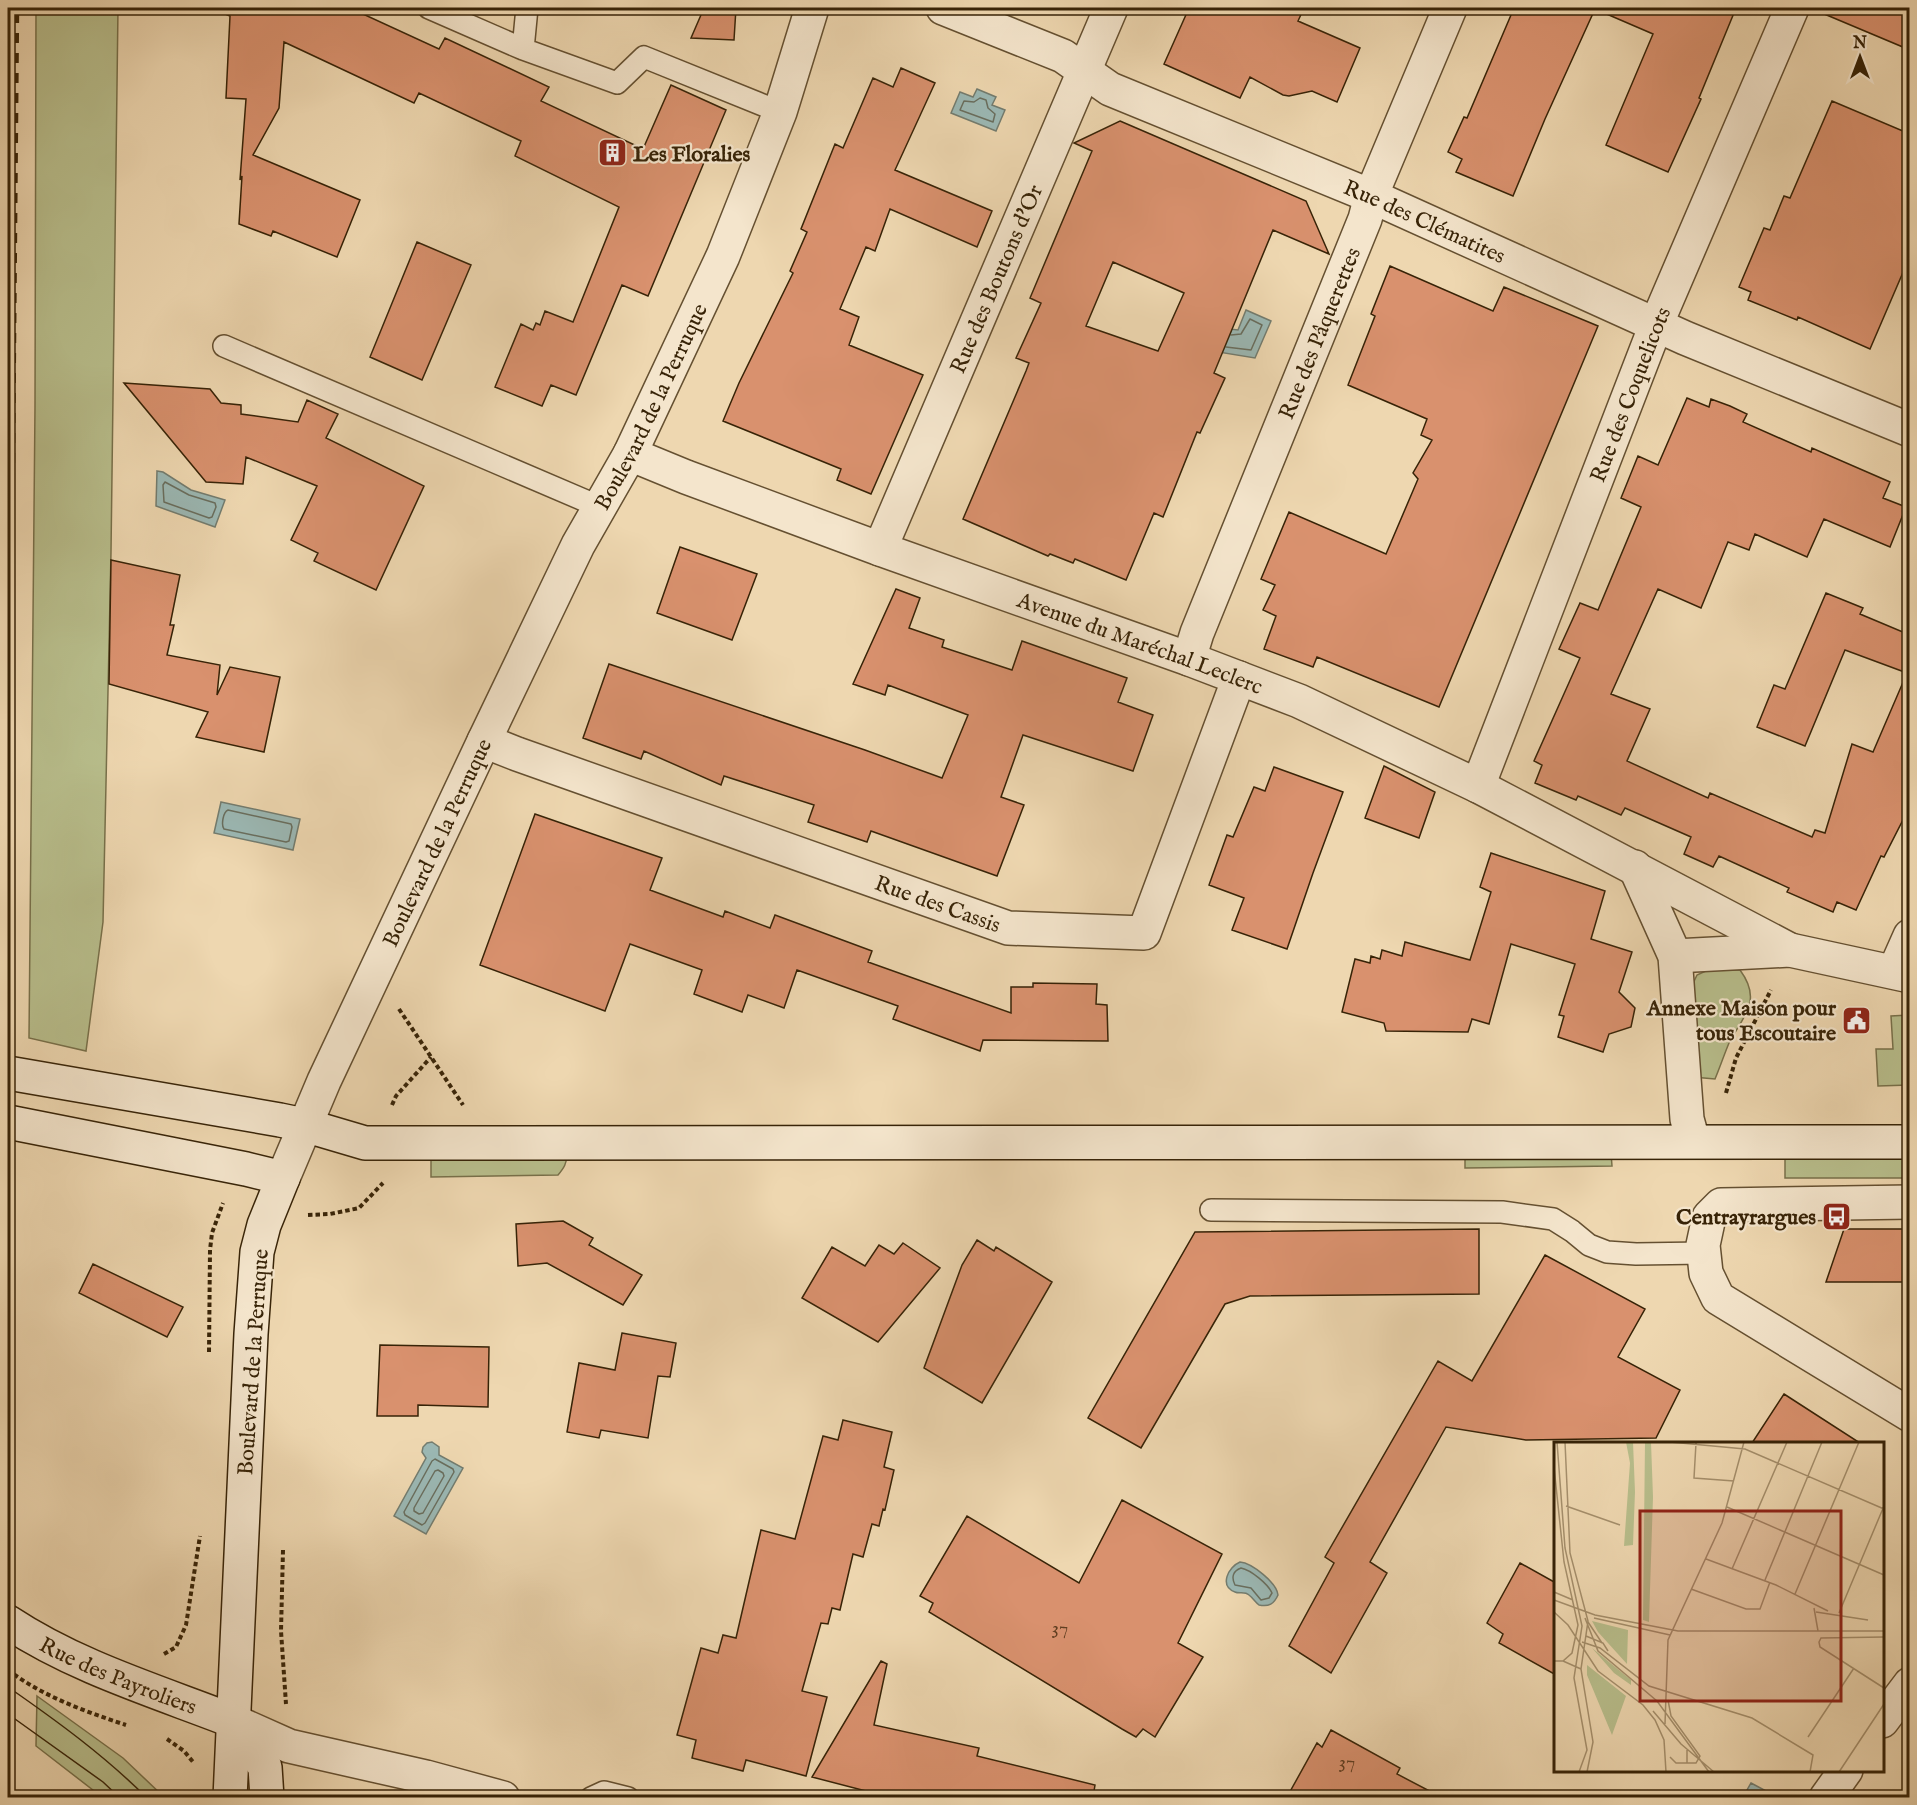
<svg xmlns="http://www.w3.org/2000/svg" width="1917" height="1805" font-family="'IM FELL English',serif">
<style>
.green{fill:#b8be8c;stroke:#78704a;stroke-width:1.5}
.water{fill:#9bb8b4;stroke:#737c6f;stroke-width:1.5}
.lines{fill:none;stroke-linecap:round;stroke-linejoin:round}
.shore{stroke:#696e5e;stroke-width:1.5}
.building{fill:#d9916e;stroke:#372307;stroke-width:1.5;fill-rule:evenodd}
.lane-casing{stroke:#655031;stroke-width:24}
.street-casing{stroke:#655031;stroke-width:36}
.secondary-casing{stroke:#372307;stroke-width:36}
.path{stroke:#372307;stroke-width:4;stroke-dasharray:4.5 3;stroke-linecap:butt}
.lane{stroke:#f4e5cc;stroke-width:21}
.street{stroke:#f4e5cc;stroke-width:33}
.secondary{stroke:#f4e5cc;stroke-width:33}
.tram{stroke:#372307;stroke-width:1.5}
.rail{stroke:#372307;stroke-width:4.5;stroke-dasharray:10 10;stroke-linecap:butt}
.labels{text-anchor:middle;stroke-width:4.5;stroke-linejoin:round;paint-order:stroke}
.number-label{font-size:20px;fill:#603e21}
.poi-label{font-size:22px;font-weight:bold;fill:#372307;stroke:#f4e5cc;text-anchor:end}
.street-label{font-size:22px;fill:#372307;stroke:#f4e5cc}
.inset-road{fill:none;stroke:#a58f6c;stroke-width:1.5}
.view{fill:#8f2418;fill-opacity:0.15;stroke:#8f2418;stroke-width:3}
.inset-edge{fill:none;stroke:#372307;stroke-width:3}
</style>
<rect width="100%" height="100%" fill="#eed7b0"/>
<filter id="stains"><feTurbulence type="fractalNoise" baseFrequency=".00333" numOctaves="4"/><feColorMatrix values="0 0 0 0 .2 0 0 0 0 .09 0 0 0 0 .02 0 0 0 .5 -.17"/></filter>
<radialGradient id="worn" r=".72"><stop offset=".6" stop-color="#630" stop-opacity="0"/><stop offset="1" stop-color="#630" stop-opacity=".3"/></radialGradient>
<path class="green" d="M36,8h82l-7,544 -8,370 -17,129 -57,-13 6,-631z
M1710,969l30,1c23,31 3,46 -11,73 -5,12 -9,24 -14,36l-22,-2 -4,-85 8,-17z
M1909,1015v70l-31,1 -2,-37h17l-2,-33z
M1785,1152h124v26h-124z
M431,1153l136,1c0,9 -3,14 -9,21l-127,2z
M1465,1153h146l1,13 -147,2z
M37,1696l86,62 41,39h-62l-66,-51z"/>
<path class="water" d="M977,89l19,8 -4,8 13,5 -9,21 -45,-18 9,-21 13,5z
M1246,310l25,11 -16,37 -37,-6 4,-24 16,2z
M157,471l6,1 28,18 34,10 -10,27 -59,-21z
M221,802l79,17 -7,31 -79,-17z
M432,1442l7,5v8l24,13 -37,66 -32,-18 32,-58 -4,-6 1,-5 4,-4z
M1240,1562c12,1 37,21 38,33 -4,9 -9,12 -19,10 -4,-3 -6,-7 -10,-10 -4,-4 -10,-1 -14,-3 -16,-6 -7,-25 5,-30z
M1751,1783l19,10 -2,4h-25z"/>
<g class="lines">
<path class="shore" d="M980,98l6,2 2,8 7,6 -2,8 -33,-12 4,-9 10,1z
M1226,347l25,3 11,-25 -12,-6 -9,15 -10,1
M165,482l24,13 26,8 1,4 -4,10 -3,1 -45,-16 -1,-17z
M228,810l63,14 1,3 -3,14 -3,1 -62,-13c-3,-4 -1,-17 4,-19z
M435,1459l18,10 1,3 -29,51 -3,2 -17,-10 -1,-3 28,-51z
M438,1470l5,3 1,3 -21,37 -4,1 -5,-3v-3l21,-37z
M1241,1568c10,2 27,16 31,25l-3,5 -8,2 -10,-12 -16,-3c-4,-8 -2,-14 6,-17z"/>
</g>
<path class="building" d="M211,8h139l89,41 6,-11 104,49 -8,14 102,48 28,-64 55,25 -78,186 -26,-11 -46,110 -25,-10 -9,21 -47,-19 26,-63 12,6 3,-7 4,2 5,-14 28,11 46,-115 -104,-51 6,-15 -102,-48 -5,10 -130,-61 -5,66 -26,47 107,45 -23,57 -64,-26 -2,5 -32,-12 3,-48 -2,4 6,-81 -20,-1 4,-82z
M704,8h32l-2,32 -43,-2z
M1189,8h115l-6,13 62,27 -23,54 -25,-11 -23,5 -6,-1 -33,-18 -10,21 -76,-34z
M1514,8h222l-37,90 2,1 -33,73 -62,-27 47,-111 -58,-25 -50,110 -32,77 -57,-24 6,-13 -14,-7 16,-35 3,1z
M1810,8h100v42z
M901,68l34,15 -40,87 97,41 -15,36 -87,-38 -15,42 -9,-4 -26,62 19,8 -10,28 74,30 -52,119 -34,-14 4,-11 -118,-48 16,-38 54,-110 -3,-2 17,-39 -6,-3 34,-85 8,4 30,-70 20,9z
M1832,101l78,33v122l-40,93 -72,-32 -1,3 -49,-20 3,-8 -12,-5 25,-59 6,2 14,-34 6,2z
M1120,121l186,80 23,53 -56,-24 -59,143 11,5 -25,55 -3,-1 -34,85 -9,-4 -28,67 -51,-21 -2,4 -23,-9 -2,2 -85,-37 63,-148 3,-8 -13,-5 25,-55 -11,-5 62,-147 -18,-8zM1113,262l71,31 -26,58 -72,-25z
M417,242l54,23 -49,115 -52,-23z
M1390,266l103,45 11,-24 94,39 -159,381 -122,-50 -4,10 -49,-18 12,-33 -13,-6 12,-25 -14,-6 28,-67 97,42 32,-75 -5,-6 19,-33 -11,-5 6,-16 -79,-34 27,-69 -4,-2z
M124,383l86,6 11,14 20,2v9l57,8 9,-22 31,14 -12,24 98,48 -48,104 -62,-29 4,-8 -27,-13 26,-54 -71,-29 -3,27 -37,-2z
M1687,398l22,9 2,-8 19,7 17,8 -4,8 68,30 1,-4 78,34 -7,16 23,9 -16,40 -66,-28 -17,38 -52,-23 -6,16 -21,-8 -27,66 -43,-19 -47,105 39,15 -23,52 81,37 2,-5 102,44 3,-7 10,3 27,-89 21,8 34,-79 -62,-23 -40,96 -48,-19 17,-42 11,4 41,-96 37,15 -3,6 50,21v171l-26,51 -3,-1 -25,54 -19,-8 -4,10 -46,-20 2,-4 -70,-32 -6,11 -29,-13 7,-17 -66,-29 -4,7 -43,-19 -2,4 -41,-17 7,-18 -8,-4 46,-103 -21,-9 21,-46 18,7 43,-103 -20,-9 17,-42 20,9z
M680,547l77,27 -25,66 -75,-27z
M111,560l69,15 -10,50h4l-7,30 53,10 -3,30 13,-28 50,10 -16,75 -68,-15 12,-25 -99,-28z
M896,589l24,9 -11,30 35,12 -2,7 70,23 10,-29 105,37 -9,24 35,13 -20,56 -110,-36 -22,62 23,8 -27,71 -126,-45 -4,11 -59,-20 6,-17 -90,-29 -3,9 -77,-34 -3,8 -58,-21 26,-74 256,86 77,28 26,-63 -80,-30 -3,10 -32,-11z
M1384,766l51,26 -16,46 -54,-20z
M1274,767l69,25 -30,81 -26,76 -55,-19 12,-32 -35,-13 18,-50 6,2 21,-50 11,4z
M535,814l127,44 -12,32 73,27 2,-6 45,17 5,-13 97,36 -4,11 143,51v-26h22v-4l64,1 -1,20 11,1 1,36 -125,-1 -3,11 -87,-32 5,-13 -101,-36 -13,38 -36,-13 -6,17 -48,-18 8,-24 -72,-26 -25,67 -125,-46z
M1491,853l114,38 -14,48 41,13 -13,40 16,16 -4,19 -22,7 -6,18 -45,-15 6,-21 -5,-1 16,-51 -64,-20 -22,80 -17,-5 -4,13 -82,-1 -2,-8 -42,-11 13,-53 15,4 1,-7 9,3 2,-9 20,6 3,-14 65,18 21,-68 -11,-5z
M563,1221l30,17 -4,7 53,30 -19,30 -76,-42 -29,3 -2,-42z
M1479,1229v65l-229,2 -25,8 -84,144 -53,-30 107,-186z
M1844,1229h66v53h-84z
M977,1240l17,11 2,-4 56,35 -70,121 -58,-35 38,-103z
M903,1243l37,25 -62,74 -76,-44 30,-51 33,19 14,-21 15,9z
M1545,1255l100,54 -27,48 62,33 -24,48 -130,2 -80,-13 -76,135 17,11 -56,100 -42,-27 45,-83 -9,-6 113,-196 34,20z
M93,1264l90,43 -16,30 -88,-44z
M622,1333l54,10 -6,34 -12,-1 -10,62 -47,-8 -2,8 -32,-6 12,-69 36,7z
M380,1345l109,2 -1,60 -70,-2v11h-41z
M1784,1394l76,49h-108z
M843,1420l49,12 -8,35 10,3 -9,40 -2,-1 -4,17 -7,-2 -9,33 -10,-3 -13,56 -8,-2 -4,16 -7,-1 -19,68 25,6 -21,79 -60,-16 -3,11 -51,-13 4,-18 -19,-5 24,-87 17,5 5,-18 13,3 25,-108 34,9 28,-103 15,4z
M1122,1500l100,54 -44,89 25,14 -48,80 -12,-8 -7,8 -14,-8 -193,-117 4,-9 -13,-7 47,-80 112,67z
M1520,1563l36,20v92l-57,-32 4,-9 -16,-11z
M881,1661l6,3 -13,61 105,23 -2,8 118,29 -2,12h-204l-77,-20z
M1331,1730l69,38 -3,6 44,23h-154l30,-54 5,4z"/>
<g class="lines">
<defs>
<path id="lane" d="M429,8l94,41 94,34 27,-26 136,55
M523,49l4,-41
M224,346l376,161
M1211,1210l291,2 51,7 19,12 17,14 18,7 29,2 68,-1
M591,1798l13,-6 24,6"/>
<g id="street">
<path id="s1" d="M943,8l120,48 47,33 261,107 314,142 225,92"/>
<path id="s2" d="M630,454l56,23 194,72 309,110 110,42 179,85 312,164"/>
<path id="s3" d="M880,549l231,-541"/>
<path id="s4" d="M1189,659l8,-26 168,-414 6,-23 79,-188"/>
<path id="s5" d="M484,741l33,13 491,174 136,5 95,-255"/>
<path id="s6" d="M1478,786l178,-461 136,-317"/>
<path d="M1635,867l40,89 12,163 6,22"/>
<path d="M1675,956l115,-6 120,26"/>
<path d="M1894,972l16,-36"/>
<path id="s7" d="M283,1178l41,-97 160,-340 94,-196 52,-91 93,-198 57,-144 32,-104"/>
<path d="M1910,1202l-189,3 -12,12 -6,28 3,28 12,25 192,117"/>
<path d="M233,1721l56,25 137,31 77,21"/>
<path d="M1882,1721l28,-37"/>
<path d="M1826,1798l20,-28"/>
</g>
<g id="secondary">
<path d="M8,1073l272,47 24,5 61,18 1545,-1"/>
<path d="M8,1122l238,47 37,9 -19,47 -7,27 -6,82 -21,464"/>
<path id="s8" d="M8,1622c68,45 148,69 225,99"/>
<path d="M233,1721l32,46 2,31"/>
</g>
</defs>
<use href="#lane" class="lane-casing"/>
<use href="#street" class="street-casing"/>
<use href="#secondary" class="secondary-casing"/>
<path class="path" d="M399,1009l64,96
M1726,1093l10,-35 35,-68
M392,1105l4,-9 35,-39
M308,1215l22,-1 29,-6 24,-25
M209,1352l1,-102 2,-17 11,-30
M283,1550l-2,81 5,73
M164,1654l12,-7 10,-22 14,-89
M8,1670c36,27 76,41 118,55
M167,1739l17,12 9,11"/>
<use href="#lane" class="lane"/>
<use href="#street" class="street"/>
<use href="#secondary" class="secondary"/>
<path class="tram" d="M8,1687c49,34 97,69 139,111
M8,1714l95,68 17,16"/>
<path class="rail" d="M8,1003l9,-995"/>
</g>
<defs>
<symbol id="building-square" viewBox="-11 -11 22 22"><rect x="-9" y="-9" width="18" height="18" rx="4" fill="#8f2418" stroke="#f4e5cc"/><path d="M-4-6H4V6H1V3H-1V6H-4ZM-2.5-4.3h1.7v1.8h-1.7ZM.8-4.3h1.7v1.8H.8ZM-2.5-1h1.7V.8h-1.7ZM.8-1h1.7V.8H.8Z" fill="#fff"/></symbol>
<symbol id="civic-square" viewBox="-11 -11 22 22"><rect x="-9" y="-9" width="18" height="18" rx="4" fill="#8f2418" stroke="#f4e5cc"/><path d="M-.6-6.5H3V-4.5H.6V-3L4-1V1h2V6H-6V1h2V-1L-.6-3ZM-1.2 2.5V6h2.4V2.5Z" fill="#fff"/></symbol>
<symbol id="bus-square" viewBox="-11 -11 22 22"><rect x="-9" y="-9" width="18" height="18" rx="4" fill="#8f2418" stroke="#f4e5cc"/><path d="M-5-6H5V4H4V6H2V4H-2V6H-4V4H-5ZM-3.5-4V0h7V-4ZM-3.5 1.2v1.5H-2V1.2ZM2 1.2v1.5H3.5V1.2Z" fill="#fff"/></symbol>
</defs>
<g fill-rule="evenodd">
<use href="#building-square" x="596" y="136" width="33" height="33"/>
<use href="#civic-square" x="1840" y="1004" width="33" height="33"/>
<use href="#bus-square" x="1820" y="1200" width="33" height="33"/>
</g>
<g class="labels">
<g class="number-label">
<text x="1060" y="1634">37</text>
<text x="1347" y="1768">37</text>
</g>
<g class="poi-label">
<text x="633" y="161" text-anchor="start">Les Floralies</text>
<text x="1836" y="1015">Annexe Maison pour<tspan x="1836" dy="25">tous Escoutaire</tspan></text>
<text x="1816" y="1224">Centrayrargues</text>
</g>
<g class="street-label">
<text dy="8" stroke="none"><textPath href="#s1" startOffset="528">Rue des Clématites</textPath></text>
<text dy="8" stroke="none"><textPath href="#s3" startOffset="294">Rue des Boutons d'Or</textPath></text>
<text dy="8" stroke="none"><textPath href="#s4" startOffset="351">Rue des Pâquerettes</textPath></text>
<text dy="8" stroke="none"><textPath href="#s6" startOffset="420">Rue des Coquelicots</textPath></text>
<text dy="8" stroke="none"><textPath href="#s7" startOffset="855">Boulevard de la Perruque</textPath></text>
<text dy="8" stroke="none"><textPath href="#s2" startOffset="544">Avenue du Maréchal Leclerc</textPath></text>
<text dy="8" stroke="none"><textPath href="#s7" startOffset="369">Boulevard de la Perruque</textPath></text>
<text dy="8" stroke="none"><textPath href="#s5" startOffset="482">Rue des Cassis</textPath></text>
<text transform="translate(252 1362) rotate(-86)" y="8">Boulevard de la Perruque</text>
<text dy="8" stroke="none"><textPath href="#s8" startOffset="123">Rue des Payroliers</textPath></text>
</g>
</g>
<g transform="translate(1554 1442)">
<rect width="330" height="330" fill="#eed7b0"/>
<path d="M72,0h7l2,50 -2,53 -9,1 6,-83zM91,0h6l2,55 -4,125 -6,-2zM38,179l36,9 -1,34 -29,-32zM38,206l39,32v5l-17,-12zM33,223l39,31 -14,39 -25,-60z" fill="#b8be8c"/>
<path class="inset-road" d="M3,0l8,106 17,78 -8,52 13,72 -8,22M11,0l5,111 18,68 -7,48 12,73 -6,30M116,0l75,7 139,60M142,1l-2,35 40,3M0,25l10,95 14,63 -6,28 -9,8h-9M12,64l54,19M173,65l157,68M152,117l70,26 52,26M178,127l55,-127M211,138l57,-138M137,147l55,20h14l10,-27M0,150l19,8M241,152l64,-152M0,158l41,15 83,16h206M260,166l4,23M0,170l14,13 30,46 45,34 12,15 9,20 2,32M262,170l52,8M285,171l45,-107M31,176l13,33 59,50 52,71M40,176l76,17M34,180l14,21M32,194l17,7 5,8M330,195l-63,1 -2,4 1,5 64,41M28,200l18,6 49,38 103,32 61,37 -3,17M9,219l18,8M114,258l3,16 29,40 -4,7h-9M99,269l28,33 33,28M111,282l3,-84 54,-117 22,-81M254,295l46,-69M116,315l6,6h11v-13M285,330l45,-68"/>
<path class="view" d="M86,69h201v190h-201z"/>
<rect width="330" height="330" class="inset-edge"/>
</g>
<rect width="1917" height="1805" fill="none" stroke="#eed7b0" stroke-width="30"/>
<rect x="9" y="9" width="1899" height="1787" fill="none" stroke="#372307" stroke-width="3"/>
<rect x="15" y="15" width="1887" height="1775" fill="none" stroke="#372307" stroke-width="1.5"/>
<g transform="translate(1860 57)" stroke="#f4e5cc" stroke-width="4.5" paint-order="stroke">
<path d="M0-4.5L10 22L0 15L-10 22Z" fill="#372307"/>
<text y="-9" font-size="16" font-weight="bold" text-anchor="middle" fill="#372307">N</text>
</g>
<rect width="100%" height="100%" filter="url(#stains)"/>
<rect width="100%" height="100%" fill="url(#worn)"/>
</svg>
